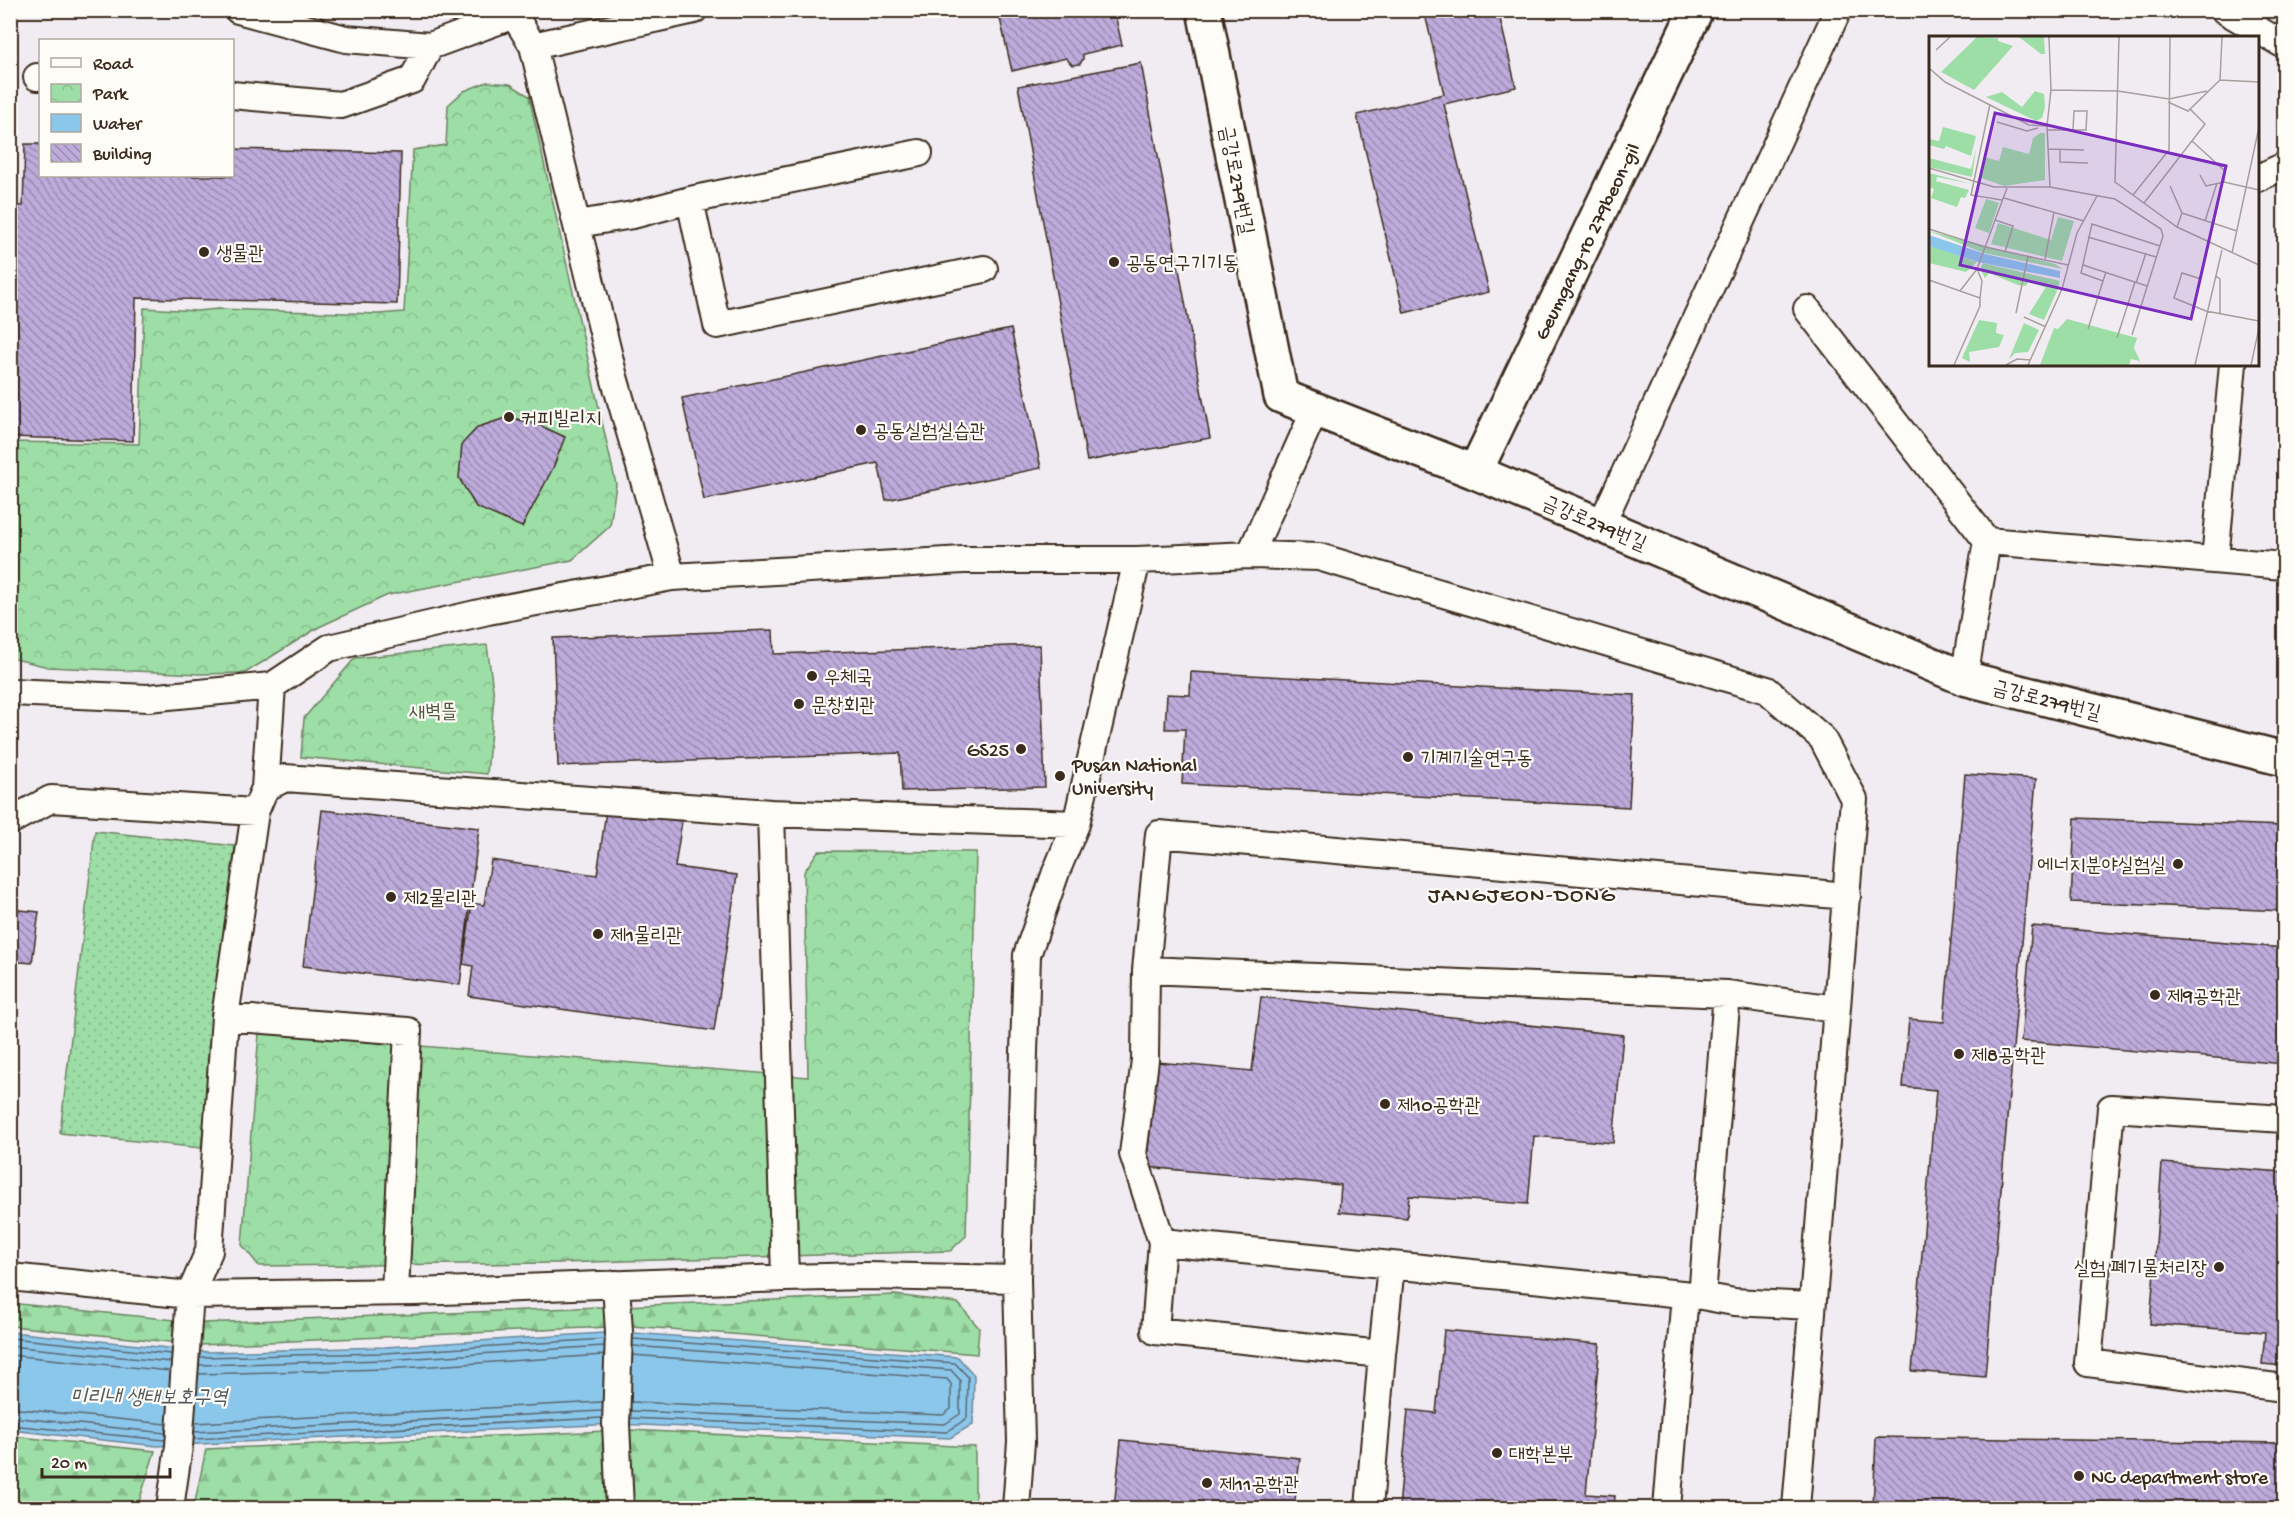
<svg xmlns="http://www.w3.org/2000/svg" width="2295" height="1519" font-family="'Gochi Hand','Poor Story',sans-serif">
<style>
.grass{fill:url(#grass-dots);stroke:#6c8462;stroke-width:1.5}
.forest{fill:url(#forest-firs);stroke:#6c8462;stroke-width:1.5}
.park{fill:url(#park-crowns);stroke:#6c8462;stroke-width:1.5}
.water{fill:#8bc6eb;stroke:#6b8899;stroke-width:1.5}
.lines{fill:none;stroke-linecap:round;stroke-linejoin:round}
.shore{stroke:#5b6870;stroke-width:1.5}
.building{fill:url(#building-back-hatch);stroke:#3b2a1e;stroke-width:1.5}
.service-casing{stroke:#3b2a1e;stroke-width:30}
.minor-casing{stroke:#3b2a1e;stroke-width:38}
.service{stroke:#fdfcf7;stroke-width:26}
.minor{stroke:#fdfcf7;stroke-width:33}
.poi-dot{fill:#3b2a1e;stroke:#fdfcf7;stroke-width:2}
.labels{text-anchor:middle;stroke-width:4.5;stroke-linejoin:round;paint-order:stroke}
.street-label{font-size:20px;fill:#3b2a1e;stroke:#fdfcf7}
.poi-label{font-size:20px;fill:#3b2a1e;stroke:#fdfcf7;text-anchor:start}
.park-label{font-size:20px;fill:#545740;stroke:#fdfcf7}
.water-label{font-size:21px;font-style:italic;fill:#53595c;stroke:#fdfcf7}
.quarter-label{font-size:22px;letter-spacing:1.5px;fill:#3b2a1e;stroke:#fdfcf7}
.inset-road{fill:none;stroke:#a89e9d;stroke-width:1.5}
.view{fill:#7b2cbf;fill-opacity:0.15;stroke:#7b2cbf;stroke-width:3}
.inset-edge{fill:none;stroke:#3b2a1e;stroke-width:3}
</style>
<defs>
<pattern id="grass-dots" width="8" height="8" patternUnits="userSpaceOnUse" patternTransform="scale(1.5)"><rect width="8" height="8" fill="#9ddda6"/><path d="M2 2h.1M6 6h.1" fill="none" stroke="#88be8e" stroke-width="1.8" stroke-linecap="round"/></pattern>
<pattern id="forest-firs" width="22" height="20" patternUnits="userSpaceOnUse" patternTransform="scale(1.5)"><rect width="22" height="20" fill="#9ddda6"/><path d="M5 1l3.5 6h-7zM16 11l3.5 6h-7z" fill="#88be8e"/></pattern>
<pattern id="park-crowns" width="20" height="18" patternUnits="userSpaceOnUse" patternTransform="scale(1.5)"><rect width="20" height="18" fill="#9ddda6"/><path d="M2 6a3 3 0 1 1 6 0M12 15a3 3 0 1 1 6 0" fill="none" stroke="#88be8e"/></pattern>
<pattern id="building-back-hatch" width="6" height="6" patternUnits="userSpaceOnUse" patternTransform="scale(1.5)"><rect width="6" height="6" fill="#bcabdb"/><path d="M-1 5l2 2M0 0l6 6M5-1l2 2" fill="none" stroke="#9a8bb1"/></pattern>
</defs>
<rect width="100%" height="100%" fill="#f0ecf1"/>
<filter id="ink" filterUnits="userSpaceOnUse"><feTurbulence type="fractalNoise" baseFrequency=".0167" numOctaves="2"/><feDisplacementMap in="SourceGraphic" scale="12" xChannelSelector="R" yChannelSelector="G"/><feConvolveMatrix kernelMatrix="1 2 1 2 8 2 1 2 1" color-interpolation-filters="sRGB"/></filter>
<g filter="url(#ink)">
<path class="grass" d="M95,831l140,15 -34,302 -141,-15z"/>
<path class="forest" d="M895,1295l63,8 21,25 -2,26 -345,-28 -432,19 -189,-19 -1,-23 194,20z
M629,1430l346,17v61l-781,-1 12,-58z
M10,1436l145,15 -18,57h-126z"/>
<path class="park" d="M487,82l23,2 19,12 87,388 -6,42 -38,34 -184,35 -69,32 -74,46 -46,1 -151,-7 -37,-9v-216l128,2 5,-136 53,3 21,-2 160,5 26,-2 9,-162 33,-5 2,-40 16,-14z
M487,645l7,52 -7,77 -186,-17 3,-39 51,-60z
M818,851l158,1 -10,384 -16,15 -391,12 -300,3 -17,-21 17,-212 549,44 -4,-205z"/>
<path class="water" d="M11,1332l197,20 177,-5 234,-15 339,25 16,18 -1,49 -23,14 -334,-14 -459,22 -146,-16z"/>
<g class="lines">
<path class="shore" d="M10,1338l161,16
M10,1346l161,16
M10,1355l160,16
M200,1357l185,-4 220,-14
M199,1365l186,-5 219,-14
M199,1374l187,-5 218,-14
M631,1402l312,13 8,-6v-25l-4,-5 -315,-24
M10,1408l156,16
M631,1411l314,13 15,-10v-34l-9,-10 -318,-24
M10,1417l156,16
M630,1418l317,14 20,-14 1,-41 -13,-14 -322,-24
M195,1423l407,-21
M10,1425l155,15
M194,1432l408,-21
M194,1439l408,-21"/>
</g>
<path class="building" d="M998,10h116l8,35 -39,9v5l-3,5 -8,1 -6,-7 -54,13z
M1424,10h74l18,77 -72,17 45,188 -85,21 -47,-198 87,-21z
M1141,63l69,375 -123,23 -69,-375z
M25,144h15v32h192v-27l169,4 -4,151 -261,-6 -3,143 -123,-4v-232l13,1z
M1011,329l30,139 -155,32 -8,-37 -174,37 -22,-102z
M509,417l30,8 26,12 -12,31 -31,59 -46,-20 -17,-29 3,-34 16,-17z
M773,630l1,24 266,-9 5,142 -143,4 -2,-38 -342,13 -5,-128z
M1191,672l444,23 -6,112 -447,-23 3,-55h-20l2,-35 23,1z
M1965,774l71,5 -51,598 -73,-6 24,-281 -33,-3 6,-68 35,3z
M322,810l157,18 -19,157 -157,-19z
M606,811l76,10 -7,46 62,8 -23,156 -245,-35 4,-30 -10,-2 9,-61 12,2 7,-45 106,15z
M2075,818l209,8v85l-213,-9z
M10,909l29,3 -7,51 -22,-2z
M2032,926l252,22v116l-263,-23z
M1261,997l362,38 -10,108 -79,-7 -6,68 -119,-8 -2,22 -68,-6 2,-27 -195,-18 12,-105 94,9z
M2162,1163l122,9 -2,38h2v156l-22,-2 3,-32 -115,-8z
M1444,1330l156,14 -14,150 29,2 -1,12h-215l9,-98 28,3z
M1876,1437l408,6v65h-411z
M1121,1440l179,18 -6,50h-180z"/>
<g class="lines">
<defs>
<path id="service" d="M238,10l108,29 84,7 84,-31
M515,10l-1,5 19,31 81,331 58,200 291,-17h174l113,-5 69,2 448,133 55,48 32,61 -58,709
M2224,10l60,35
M533,46l161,-36
M37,77h3
M232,95l109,10 71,-25 18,-34
M2258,178l26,-12
M690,200l27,125 267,-56
M577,224l56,-9 57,-15 229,-47
M1807,309l180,232 -23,137
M1601,525l237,-515
M1987,541l297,25
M1250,555l65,-145
M2215,560l18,-196
M10,692l138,6 124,-12 57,-38 159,-37 184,-34
M265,788l20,-10 486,35 305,11
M771,813l14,465
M10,821l41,-22 204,13
M1146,970l581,24 109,15
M225,1017l183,14 -13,260
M2284,1119l-173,-11 -23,255 196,25
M1162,1242l540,54 32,6 78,4
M1391,1265l-9,89 -227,-23 7,-89 -29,-88 12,-94 1,-90 13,-136 688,62
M10,1277l180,18 225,-3 370,-14 81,-2 151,3
M616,1284l3,48 -3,92 4,84
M1702,1296l25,-302
M170,1508l9,-62 11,-151 19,-44 16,-234 30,-205 10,-24 7,-102
M1016,1508l5,-66 -4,-163 10,-324 29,-83 20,-48 61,-264
M1369,1508l13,-154
M1667,1508l18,-213"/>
<path id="minor" d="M1204,10l77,386 194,76 489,206 320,81
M1475,472l221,-462"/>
</defs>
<use href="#service" class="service-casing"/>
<use href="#minor" class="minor-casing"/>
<use href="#service" class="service"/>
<use href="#minor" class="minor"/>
</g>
</g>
<g class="poi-dot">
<circle cx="204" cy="252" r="6"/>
<circle cx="1114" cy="262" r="6"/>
<circle cx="509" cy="417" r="6"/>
<circle cx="861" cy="430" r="6"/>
<circle cx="812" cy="676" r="6"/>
<circle cx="799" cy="704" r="6"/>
<circle cx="1021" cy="749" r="6"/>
<circle cx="1408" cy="757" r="6"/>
<circle cx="1060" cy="776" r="6"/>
<circle cx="2178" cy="864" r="6"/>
<circle cx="391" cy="897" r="6"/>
<circle cx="598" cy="934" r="6"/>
<circle cx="2155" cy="995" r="6"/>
<circle cx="1959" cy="1054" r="6"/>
<circle cx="1385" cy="1104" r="6"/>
<circle cx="2219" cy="1267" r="6"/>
<circle cx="1497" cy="1453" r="6"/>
<circle cx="2079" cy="1476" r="6"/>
<circle cx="1207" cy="1483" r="6"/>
</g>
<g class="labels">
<g class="street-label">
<text transform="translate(1238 180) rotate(79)" y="7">금강로279번길</text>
<text transform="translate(1586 241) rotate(-64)" y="7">Geumgang-ro 279beon-gil</text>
<text transform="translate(1595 522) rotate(23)" y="7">금강로279번길</text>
<text transform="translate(2047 699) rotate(14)" y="7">금강로279번길</text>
</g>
<g class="poi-label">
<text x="216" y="259">생물관</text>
<text x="1126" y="269">공동연구기기동</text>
<text x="521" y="424">커피빌리지</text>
<text x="873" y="437">공동실험실습관</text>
<text x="824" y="683">우체국</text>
<text x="811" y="711">문창회관</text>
<text x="1009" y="756" text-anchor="end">GS25</text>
<text x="1420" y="764">기계기술연구동</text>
<text x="1072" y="771">Pusan National<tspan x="1072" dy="23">University</tspan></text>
<text x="2166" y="871" text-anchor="end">에너지분야실험실</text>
<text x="403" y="904">제2물리관</text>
<text x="610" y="941">제1물리관</text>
<text x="2167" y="1002">제9공학관</text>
<text x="1971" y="1061">제8공학관</text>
<text x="1397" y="1111">제10공학관</text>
<text x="2207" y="1274" text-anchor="end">실험 폐기물처리장</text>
<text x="1509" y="1460">대학본부</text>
<text x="2091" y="1483">NC department store</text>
<text x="1219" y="1490">제11공학관</text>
</g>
<g class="park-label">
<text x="433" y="717">새벽뜰</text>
</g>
<g class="water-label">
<text x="149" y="1403">미리내 생태보호구역</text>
</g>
<g class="quarter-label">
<text x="1522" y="901">JANGJEON-DONG</text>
</g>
</g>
<g transform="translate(1929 36)">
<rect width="330" height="330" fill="#f0ecf1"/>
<path d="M106,55l9,3 1,13 -3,11 -6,3 -50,-24 16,-5 20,15zM14,91l33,9 -5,20 -25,-10 -2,3 -15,-4v-6l10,2zM47,113l-4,28 -43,-10v-9l42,11zM57,163l13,4 -10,30 -14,-5zM117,251l11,4 -13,29 -15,-6zM95,287l15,7 -11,22 -13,1 -6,6z" fill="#9ddda6"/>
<path d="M0,137l43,11 -35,-7 -1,4 33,9 -4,8 -4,-1 -4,10 -26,-9 3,-9 -5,-2zM0,195l126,33 8,5 -79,-16zM0,211h5l43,15 -11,10 -37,-9zM54,227l77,18 -2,7 -1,3 -29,-9 -2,4 -8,-1 -29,-12 -4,5 -5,-9z" fill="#9ddda6"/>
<path d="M48,1l21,1v3l15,5 -39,44 -33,-18zM90,1h25l1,17h-4zM111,97h5v47l-41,6 -25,-9 5,-20 15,4 4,-14 26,7 4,-16zM129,181l16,4 -12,40 -71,-17 7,-21 53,17zM138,283l70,19 -3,10 6,13 -9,-2 -2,6h-89l14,-37 4,1zM50,284l18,3 -1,10 8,2 -5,12 -30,5 1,10 -8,-4z" fill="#9ddda6"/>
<path d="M163 307a8 8 0 1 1 16 0a8 8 0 1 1-16 0ZM158 319a8 8 0 1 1 16 0a8 8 0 1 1-16 0Z" fill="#9ddda6"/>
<path d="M0,199l56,19 75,17v7l-82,-16 -49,-16z" fill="#8bc6eb"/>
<path class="inset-road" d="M120,1l2,53M190,1l-4,145 62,45 82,38M7,14l14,-13M0,32l16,14 84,43 18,1M291,44l2,-43M239,66l20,9 32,-31 39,2M61,68l-19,91 31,5M68,86l30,9 11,-3M119,94h38l1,-19h-13l-1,19M263,105l33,30 -1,11M119,113l36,1M131,113v13l28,1M0,132l65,19h56M271,139l6,11 18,-4 35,8M241,150l12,27 -5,14M204,159l36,-45 1,-113M75,162l80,23M215,167l61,-79 -15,-15M253,177l55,18M66,184l18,6 -8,26M276,185l12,-38M0,193l56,18 83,18M159,201l68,20M303,217l27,-126M116,223l9,-47M154,229l64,21M177,236l-3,9 -22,-8 11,-49 68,22M287,240l4,3v34M272,243l-19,-6 -8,25 32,13 53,10M0,244l51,18v8l-26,59M207,247l10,-30M31,255l17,-22M51,262l2,-17 -5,-12 30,-81M87,277l12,-57M95,281l22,10M159,293l15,-48M203,299l31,-99 -2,-7 -46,-30 -65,-12 -3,-61 4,-36 67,1 51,8 38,-8M188,302l18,-56M77,329l11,-6 14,1M99,329l34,-76 15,-56 20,-37M266,329l27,-115M322,329l8,-37"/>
<path class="view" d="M66,77l231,53 -35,153 -231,-54z"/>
<rect width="330" height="330" class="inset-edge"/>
</g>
<rect width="2295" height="1519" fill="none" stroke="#fdfcf7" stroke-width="36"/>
<rect x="18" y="18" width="2259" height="1483" fill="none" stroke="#3b2a1e" stroke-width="2" filter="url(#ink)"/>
<rect x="39" y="39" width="195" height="138" fill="#fdfcf7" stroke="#afa8a0" stroke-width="1.5"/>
<rect x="51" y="58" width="30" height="9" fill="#fdfcf7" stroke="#afa8a0" stroke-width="1.5"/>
<text x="93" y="69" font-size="18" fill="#3b2a1e">Road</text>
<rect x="51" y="84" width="30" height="18" fill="url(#park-crowns)" stroke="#afa8a0" stroke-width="1.5"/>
<text x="93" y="99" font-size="18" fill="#3b2a1e">Park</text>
<rect x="51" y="114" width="30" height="18" fill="#8bc6eb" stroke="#afa8a0" stroke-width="1.5"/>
<text x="93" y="129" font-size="18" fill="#3b2a1e">Water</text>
<rect x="51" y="144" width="30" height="18" fill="url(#building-back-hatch)" stroke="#afa8a0" stroke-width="1.5"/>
<text x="93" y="159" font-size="18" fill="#3b2a1e">Building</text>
<path d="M42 1468v9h128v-9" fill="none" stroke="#3b2a1e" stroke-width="3"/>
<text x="51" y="1468" font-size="18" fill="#3b2a1e" stroke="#fdfcf7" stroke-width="4.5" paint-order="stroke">20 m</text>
</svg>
